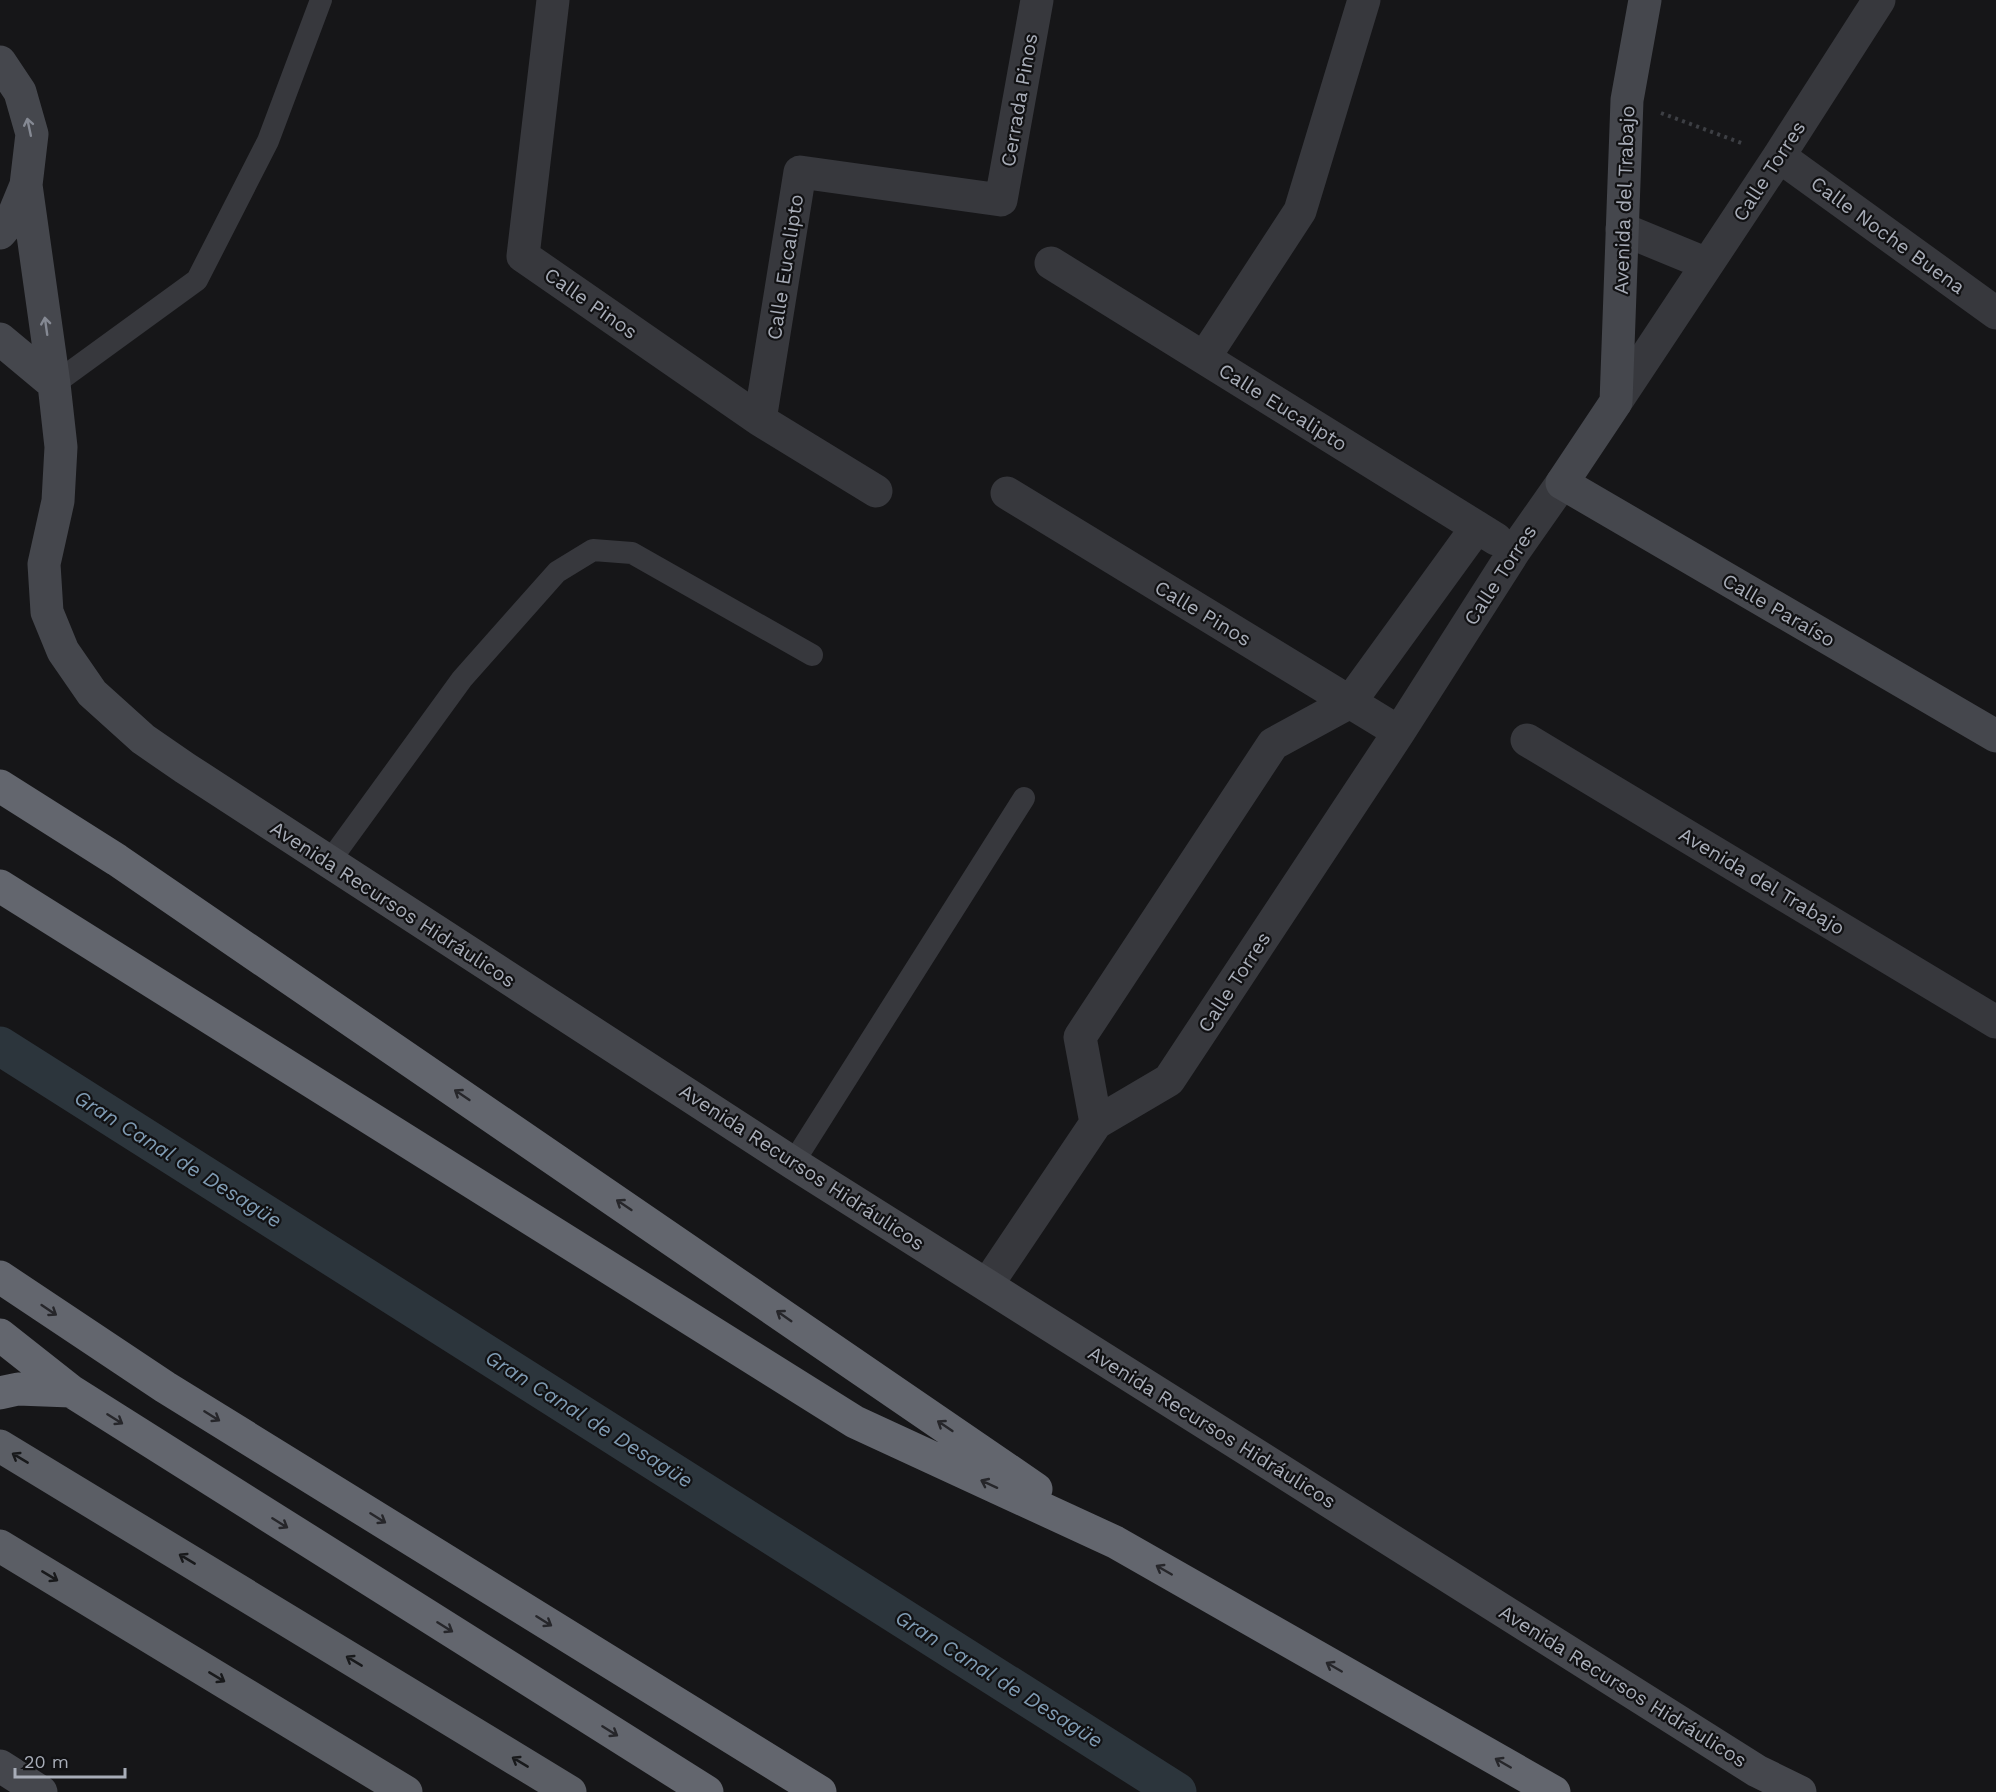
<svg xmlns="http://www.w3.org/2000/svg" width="1996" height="1792" font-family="'Work Sans',sans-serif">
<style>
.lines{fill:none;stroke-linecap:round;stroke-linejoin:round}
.canal{stroke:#2c353c;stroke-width:39}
.path{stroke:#3d3f44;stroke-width:4;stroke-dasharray:3 4.5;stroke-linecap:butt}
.service{stroke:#37383d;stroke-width:22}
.minor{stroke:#37383d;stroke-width:33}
.secondary{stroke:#45474d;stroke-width:33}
.trunk{stroke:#5b5e65;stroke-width:33}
.motorway{stroke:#63666e;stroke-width:33}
.oneway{stroke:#858993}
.oneway2{stroke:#26262a}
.oneway3{stroke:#18191b}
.labels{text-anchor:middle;stroke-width:4.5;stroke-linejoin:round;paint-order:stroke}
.street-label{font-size:20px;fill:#a8adb8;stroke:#111113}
.water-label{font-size:21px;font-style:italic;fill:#7f9bb3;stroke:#111113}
</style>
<rect width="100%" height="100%" fill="#161618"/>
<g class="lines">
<path class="canal" d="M0,1046l1177,746"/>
<path class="path" d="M1661,113l83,31"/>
<path class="service" d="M54,384l143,-104 71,-139 53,-141
M329,862l133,-183 95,-107 36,-22 39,3 180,102
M793,1163l231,-365"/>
<path class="minor" d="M553,0l-30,256 237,164 116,71
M1779,156l217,157
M1622,229l85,35
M1051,263l445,276
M1204,358l96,-147 64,-211
M1616,402l163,-246 100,-156
M760,420l40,-248 201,28 36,-200
M1007,493l392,239
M1527,740l469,282
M1096,1123l-16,-86 193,-293 77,-42 127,-175
M987,1285l109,-162 73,-43 230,-348 116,-182 47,-67"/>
<path class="secondary" d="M1645,0l-18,100 -11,302 -54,81 434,253
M0,62l20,30 12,42 -6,51 28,199 7,63 -3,54 -14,63 3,48 16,39 29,42 51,46 42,29 608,395 964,608 43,21
M0,233l12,-14 14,-34
M0,339l54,45
M0,1766l41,26"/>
<path class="trunk" d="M0,1446l570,346
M0,1546l406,246"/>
<path class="motorway" d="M0,786l117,74 919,629
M0,886l855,536 260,120 439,250
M0,1277l165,110 655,405
M0,1335l71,56 636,401
M0,1393l18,-4 53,2"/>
</g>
<defs><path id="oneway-shaft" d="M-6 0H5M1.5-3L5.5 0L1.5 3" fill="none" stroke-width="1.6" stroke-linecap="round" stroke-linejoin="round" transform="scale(1.5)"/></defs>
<g class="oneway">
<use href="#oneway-shaft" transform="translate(29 127) rotate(-102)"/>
<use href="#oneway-shaft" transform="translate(46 326) rotate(-98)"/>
</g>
<g class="oneway2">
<use href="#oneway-shaft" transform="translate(462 1095) rotate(-146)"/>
<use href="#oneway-shaft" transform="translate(624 1205) rotate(-146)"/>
<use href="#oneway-shaft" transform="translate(49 1310) rotate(34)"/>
<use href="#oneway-shaft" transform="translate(784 1316) rotate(-145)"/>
<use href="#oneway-shaft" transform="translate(212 1416) rotate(32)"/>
<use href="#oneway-shaft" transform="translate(115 1419) rotate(32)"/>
<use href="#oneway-shaft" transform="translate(945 1426) rotate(-146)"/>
<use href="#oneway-shaft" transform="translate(989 1484) rotate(-155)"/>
<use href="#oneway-shaft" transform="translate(378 1518) rotate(32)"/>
<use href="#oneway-shaft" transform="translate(280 1523) rotate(32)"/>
<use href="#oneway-shaft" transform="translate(1164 1570) rotate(-150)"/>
<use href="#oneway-shaft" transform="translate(544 1621) rotate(32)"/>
<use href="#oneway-shaft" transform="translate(445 1627) rotate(32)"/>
<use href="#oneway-shaft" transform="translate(1334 1667) rotate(-150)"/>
<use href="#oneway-shaft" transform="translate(610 1731) rotate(32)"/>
<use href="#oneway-shaft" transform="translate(1503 1763) rotate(-150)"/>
</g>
<g class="oneway3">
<use href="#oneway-shaft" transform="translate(20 1458) rotate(-149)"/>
<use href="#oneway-shaft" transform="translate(187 1559) rotate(-149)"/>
<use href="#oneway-shaft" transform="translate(50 1576) rotate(31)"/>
<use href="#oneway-shaft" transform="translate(354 1661) rotate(-149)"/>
<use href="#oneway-shaft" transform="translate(217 1677) rotate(31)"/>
<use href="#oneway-shaft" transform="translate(520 1762) rotate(-149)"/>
</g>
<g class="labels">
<g class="street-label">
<text transform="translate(1019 100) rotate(-80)" y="7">Cerrada Pinos</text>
<text transform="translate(1769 171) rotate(-57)" y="7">Calle Torres</text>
<text transform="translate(1624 200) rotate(-88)" y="7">Avenida del Trabajo</text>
<text transform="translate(1888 235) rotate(36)" y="7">Calle Noche Buena</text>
<text transform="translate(785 267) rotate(-81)" y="7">Calle Eucalipto</text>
<text transform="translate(591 303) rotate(35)" y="7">Calle Pinos</text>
<text transform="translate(1283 407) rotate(32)" y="7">Calle Eucalipto</text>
<text transform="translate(1500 575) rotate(-57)" y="7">Calle Torres</text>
<text transform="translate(1779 610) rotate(30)" y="7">Calle Paraíso</text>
<text transform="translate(1203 613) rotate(31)" y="7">Calle Pinos</text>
<text transform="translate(1762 881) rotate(31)" y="7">Avenida del Trabajo</text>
<text transform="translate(393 904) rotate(33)" y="7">Avenida Recursos Hidráulicos</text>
<text transform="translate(1234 982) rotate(-57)" y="7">Calle Torres</text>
<text transform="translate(802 1167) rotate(33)" y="7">Avenida Recursos Hidráulicos</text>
<text transform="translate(1212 1427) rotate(32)" y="7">Avenida Recursos Hidráulicos</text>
<text transform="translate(1623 1686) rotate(32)" y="7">Avenida Recursos Hidráulicos</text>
</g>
<g class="water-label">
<text transform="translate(178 1159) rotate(32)" y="7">Gran Canal de Desagüe</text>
<text transform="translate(589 1419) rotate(32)" y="7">Gran Canal de Desagüe</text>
<text transform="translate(999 1679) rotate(32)" y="7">Gran Canal de Desagüe</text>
</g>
</g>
<path d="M15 1768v9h110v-9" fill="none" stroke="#a8adb8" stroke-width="3"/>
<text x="24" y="1768" font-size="18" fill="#a8adb8" stroke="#111113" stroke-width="4.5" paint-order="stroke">20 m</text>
</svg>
